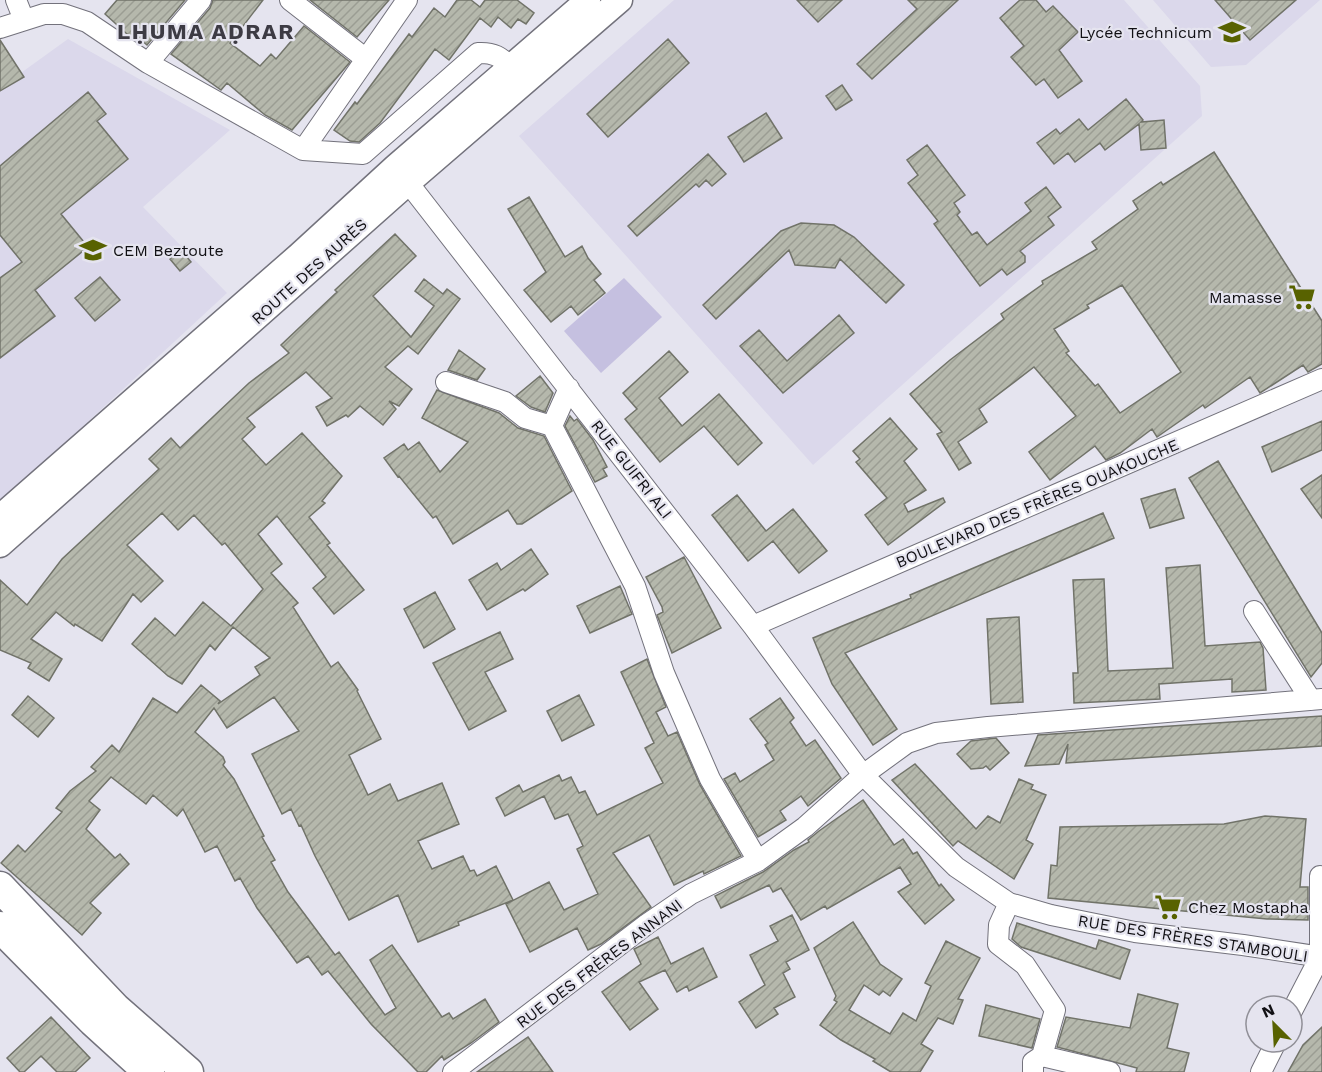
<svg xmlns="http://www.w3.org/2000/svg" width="1322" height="1072" font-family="'Work Sans',sans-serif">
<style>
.built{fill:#dbd8eb}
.grass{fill:#c5c0e0}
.building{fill:url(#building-hatch);stroke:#717369;stroke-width:1.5;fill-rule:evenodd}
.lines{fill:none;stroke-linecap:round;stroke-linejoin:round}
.minor-casing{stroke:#73727c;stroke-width:22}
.tertiary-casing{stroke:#73727c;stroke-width:27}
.primary-casing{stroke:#73727c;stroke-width:33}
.minor{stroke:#fff;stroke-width:20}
.tertiary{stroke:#fff;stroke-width:24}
.primary{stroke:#fff;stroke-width:30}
.labels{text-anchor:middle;stroke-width:4.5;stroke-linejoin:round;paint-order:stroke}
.poi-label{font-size:16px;fill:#111014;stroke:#e5e4ef;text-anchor:end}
.street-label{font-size:16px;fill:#111014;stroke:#e5e4ef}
.district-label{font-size:22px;font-weight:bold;letter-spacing:1.5px;fill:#3d3b44;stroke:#e5e4ef}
</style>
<defs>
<pattern id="building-hatch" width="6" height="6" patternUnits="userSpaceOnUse" patternTransform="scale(1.5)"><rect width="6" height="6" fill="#b5b8ac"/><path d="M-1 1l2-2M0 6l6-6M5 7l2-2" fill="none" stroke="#9b9d93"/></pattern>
</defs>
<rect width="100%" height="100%" fill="#e5e4ef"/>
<path class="built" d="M674,0h450l76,86 2,30 -389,349 -294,-329z
M1153,0h167l-74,65 -35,2z
M68,39l162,91 -87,77 84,86 -227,210v-415z"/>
<path class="grass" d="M624,278l38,39 -61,56 -37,-42z"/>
<path class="building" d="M117,0h68l-38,45 -14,-12 -4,3 -2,-2 -22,-20z
M213,0h50l-33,43 30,23 11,-12 5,5 28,-33 46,36 -58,68 -27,-15 -38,-32 -6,7 -50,-36 39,-46z
M310,0h79l-32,37z
M457,0h14l9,7 5,-7h32l17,13 -8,11 -8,-5 -7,9 -13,-11 -7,10 -11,-9 -31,42 -14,-11 -55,74 -21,19 -9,-1 -16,-11 21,-28 2,2 52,-70 3,3 22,-29 11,9z
M797,0h45l-24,22z
M908,0h50l-86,79 -15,-15 60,-55z
M1020,0h16l10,12 7,-6 25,26 -19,18 23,31 -24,17 -14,-19 -8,6 -25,-28 13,-11 -24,-28z
M1215,0h81l-46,40z
M668,39l21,24 -81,74 -21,-23z
M0,40l24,37 -24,14z
M842,85l10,15 -16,10 -10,-14z
M88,92l18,22 -9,7 31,38 -67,55 27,33 -53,43 20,26 -55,42v-80l22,-16 -22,-27v-69z
M1126,99l17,21 -2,2 23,-2 2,28 -25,2 -2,-26 -34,26 -5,-7 -25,19 -7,-9 -14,11 -17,-21 19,-14 4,5 19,-15 9,11z
M766,113l16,25 -38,24 -16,-25z
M927,145l38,50 -11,8 6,9 -3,3 15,20 5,-3 10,13 44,-34 -6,-8 21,-16 15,20 -13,10 6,8 -34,26 5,5v6l-18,13 -5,-6 -22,17 -46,-62 4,-3 -30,-38 10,-8 -11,-15z
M1214,152l108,169v43l-14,8 -5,-7 -43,28 -10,-16 -45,31 -2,-3 -46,32 -5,-8 -32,24 -14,7 -11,-14 -45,34 -21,-28 47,-36 -42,-49 -55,42 8,13 -29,20 13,21 -12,7 -22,-36 5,-2 -32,-38 40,-34 54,-41 -3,-5 42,-30 -1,-3 55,-32 -5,-7 46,-33 -5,-8 28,-19 2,3zM1122,285l59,87 -61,41 -22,-29 -3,2 -29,-33 3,-2 -15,-22 35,-21 -2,-3z
M708,154l18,20 -14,12 -6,-6 -7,7 -3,-3 -59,52 -9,-10z
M529,197l36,60 17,-11 6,12 13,16 -7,6 11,13 -27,22 -7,-9 -20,16 -27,-32 22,-18 -38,-63z
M801,223l33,2 20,12 50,48 -18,18 -46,-44 -5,9 -40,-3 -6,-15 -73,69 -13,-14 78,-74z
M395,234l21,22 -43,40 38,41 23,-31 -19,-15 9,-12 19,15 4,-5 13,10 -42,55 -10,-8 -23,21 27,22 -13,17 -10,-5 7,8 -13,16 -23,-19 -12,11 -2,-2 -19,11 -11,-19 16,-9 -26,-26 -59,46 8,9 -13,12 24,26 36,-32 40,43 -20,25 3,2 -16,14 21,26 -3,2 37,45 -30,24 -21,-26 13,-11 -49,-61 -19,18 24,30 -11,9 27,30 -5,4 38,60 7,-5 20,28 -1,1 24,48 -32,16 19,40 22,-11 8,17 44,-18 17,41 -41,17 14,28 31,-13 7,15 4,-1 3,6 19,-10 17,34 -55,22 1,3 -41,17 -20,-47 -49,25 -34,-64 -14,-31 -2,1 -8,-17 -9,5 -30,-60 47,-23 -25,-34 -47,31 -13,-20 -19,24 28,25 2,5 -2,3 11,14 30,57 -2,1 13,23 -4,2 17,30 47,63 4,-3 46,63 11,-7 -26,-48 22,-15 50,72 7,-4 4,6 32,-20 14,23 -28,21 -27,17 -2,-4 -16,16h-8l-47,-48 -43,-53 -6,4 -14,-19 -11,7 -40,-55 -17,-30 -5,3 -18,-35 -12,6 -22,-43 -6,7 -24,-21 -7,9 -35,-27 -22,24 11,9 -14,19 29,29 5,-4 9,10 -39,39 11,10 -19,22 -81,-72 17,-18 7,7 37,-40 -6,-4 14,-17 26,-20 -5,-4 21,-22 7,7 34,-54 24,15 24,-28 19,16 -2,3 42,-29 -5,-8 15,-9 -37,-31 -18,23 -5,-5 -28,39 -14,-8 -36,-32 23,-26 20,18 28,-34 28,24 32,-37 -38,-46 -3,2 -28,-30 -16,15 -16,-17 -35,32 36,36 -22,21 -8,-8 -31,47 -27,-17 -1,2 -18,-14 -25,27 31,20 -13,22 -21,-13 3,-5 -31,-13v-70l27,25 35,-46 97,-90 -10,-10 22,-21 9,10 69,-65 40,-30 -8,-8 56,-53 -2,-2z
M181,250l10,12 -11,9 -10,-12z
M100,277l20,23 -25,21 -20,-23z
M839,315l15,18 -71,60 -43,-47 19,-16 28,31z
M459,350l26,19 -8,11 -29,-10z
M669,351l19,21 -29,26 23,28 37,-32 43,49 -24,22 -34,-39 -44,36 -35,-43 12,-10 -14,-16z
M540,376l13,17 -8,19 -14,-5 -15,-11z
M437,390l62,23 19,15 26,8 28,55 -50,33h-5l-9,-14 -55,34 -17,-28 -3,2 -34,-42 -1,1 -14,-19 20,-14 4,6 11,-8 21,30 28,-30 -46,-24z
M570,416l4,5 3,-2 16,21 14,27 -4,2 4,7 -12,6 -30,-56z
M890,418l27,31 -13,12 22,29 -22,14 4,8 35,-14 2,4 -57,43 -23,-30 22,-17 -31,-36 4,-3 -7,-8z
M1322,421v29l-50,22 -10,-25z
M1218,461l104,172v30l-11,14 -122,-199z
M1322,475v43l-21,-29z
M1175,489l9,29 -34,10 -9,-29z
M737,495l29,36 27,-22 34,42 -28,22 -26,-32 -25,20 -36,-46z
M1103,513l11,25 -269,115 52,76 -24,16 -41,-61 -19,-46 98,-40 -1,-3z
M531,549l17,25 -23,17 -2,-2 -36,21 -18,-30 28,-17 4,7z
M684,557l37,71 -49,25 -15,-38 6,-3 -1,-5 -16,-30z
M1200,565l5,81 55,-4 3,6 3,42 -34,2v-13l-73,5 1,15 -86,4 -1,-30h5l-5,-93 31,-1 4,92 65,-3 -7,-100z
M620,586l12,28 -42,19 -13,-27z
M435,592l20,37 -31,19 -20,-39z
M1019,617l4,85 -32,2 -4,-85z
M500,632l13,27 -28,13 21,39 -37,19 -36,-67z
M647,659l19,48 -10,5 12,24 9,-4 23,53 41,71 -37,18 -1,-3 -29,14 -25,-50 -36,18 38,54 -50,37 -13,6 -11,-22 -47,24 -24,-48 43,-22 15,28 34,-16 -21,-45 6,-3 -15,-32 -13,5 -11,-23 -39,20 -9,-18 23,-13 4,7 36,-17 3,6 9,-4 8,16 6,-2 12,24 66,-32 -18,-35 9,-5 -33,-71z
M579,695l15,30 -32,16 -15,-30z
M28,696l26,22 -16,19 -26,-22z
M780,698l14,20 -4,4 16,24 9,-6 26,38 -33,28 -7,-10 -21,15 6,9 -28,17 -34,-58 11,-6 5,9 34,-22 -9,-15 3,-2 -18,-24z
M1322,716v30l-256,17 2,-19 -9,20 -34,2 13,-31z
M996,738l13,15 -19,17 -4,-4 -3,2 -12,1 -14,-15 14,-13z
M915,764l61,65 12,-13 12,7 19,-44 14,6 -2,4 15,6 -20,45 7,4 -19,35 -56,-38 -5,5 -61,-66z
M863,800l31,45 9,-6 10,15 4,-2 22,34 2,-2 13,16 -29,24 -27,-32 13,-8 -11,-17 -73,42 -2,-3 -24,14 -20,-32 -8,4 -4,-7 -48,23 -6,-12 48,-24 31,-22 15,-8 -1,-2 11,-9z
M1265,816l41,3 -6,68h8v33l-41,-1 -219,-21 3,-33 6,1 3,-39 164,-3z
M792,915l17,35 -23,12 4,7 -7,4 12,24 -21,11 4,6 -22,14 -17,-26 26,-17 -15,-30 28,-14 -8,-15z
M853,922l27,42 22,15 -12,17 -7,-5 -4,4 -15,-10 -15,25 41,24 13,-21 13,8 15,-35 -6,-3 21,-42 34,17 -22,41 5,1 -10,24 -15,-6 -17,26 12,7 -13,21h-29l-18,-11 2,-2 -34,-19 -21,-15 17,-23 -3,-2 2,-4 -22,-48z
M1017,923l79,26 3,-9 31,10 -10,29 -99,-32 -9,-8z
M658,937l13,27 32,-16 14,29 -28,14 -2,-5 -10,6 -12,-22 -26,12 19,27 -28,21 -28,-38 39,-28 -7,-15z
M1138,994l40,10 -11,44 22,5 -5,19h-48l1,-4 -80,-21 9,-30 64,11z
M986,1005l54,14 -8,29 -53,-12z
M51,1017l39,41 -15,14h-18l-16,-16 -17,16h-4l-13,-14z
M1322,1027v45h-34l15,-27z
M528,1037l25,35h-76l32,-22z"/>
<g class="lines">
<defs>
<path id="minor" d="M16,0l8,20
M290,0l76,59
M0,28l44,-14h19l24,8 61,41 155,87 60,4 115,-101c16,-1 22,4 34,14
M148,63l53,-63
M303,150l104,-150
M399,171l354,455 110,149 93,92 53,36 42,12 84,17 108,13 79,12
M446,382l59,20 20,16 27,8
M569,388l-17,38 83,160 29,87 46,106 48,82
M1254,611l57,89
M753,626l569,-247
M1009,903l-10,22 -1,19 27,21 30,45 -13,46 -9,6v10
M1292,1011l28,-54v-81
M1042,1056l68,16
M453,1072l194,-148 44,-30 67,-33 47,-34 58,-52 44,-32 29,-10 52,-6 334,-28
M1261,1072l15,-30"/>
<path id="tertiary" d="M0,517l298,-261 97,-89 193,-167
M0,545l409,-363 211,-182"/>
<path id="primary" d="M0,887l116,122 72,63
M0,927l93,94 56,51"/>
</defs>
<use href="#minor" class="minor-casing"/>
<use href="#tertiary" class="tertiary-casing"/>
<use href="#primary" class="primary-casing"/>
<use href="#minor" class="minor"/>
<use href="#tertiary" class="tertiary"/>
<use href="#primary" class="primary"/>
</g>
<defs>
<symbol id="school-bare" viewBox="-9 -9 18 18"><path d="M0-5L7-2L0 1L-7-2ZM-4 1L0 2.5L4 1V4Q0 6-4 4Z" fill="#586200" stroke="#e5e4ef" stroke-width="2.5" paint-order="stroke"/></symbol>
<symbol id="supermarket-bare" viewBox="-9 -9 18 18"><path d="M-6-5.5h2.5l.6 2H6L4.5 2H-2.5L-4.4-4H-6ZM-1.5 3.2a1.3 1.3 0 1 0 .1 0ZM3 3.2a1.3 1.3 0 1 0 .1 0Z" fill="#586200" stroke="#e5e4ef" stroke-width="2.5" paint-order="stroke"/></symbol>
</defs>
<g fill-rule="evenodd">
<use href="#school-bare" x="1213" y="13" width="38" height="38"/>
<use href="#school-bare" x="74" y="231" width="38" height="38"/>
<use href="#supermarket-bare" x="1283" y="278" width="38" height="38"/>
<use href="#supermarket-bare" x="1149" y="888" width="38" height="38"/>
</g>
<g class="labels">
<g class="poi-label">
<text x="1212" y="38">Lycée Technicum</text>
<text x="113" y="256" text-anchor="start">CEM Beztoute</text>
<text x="1282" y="303">Mamasse</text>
<text x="1188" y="913" text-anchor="start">Chez Mostapha</text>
</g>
<g class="street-label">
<text transform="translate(309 271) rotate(-42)" y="6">ROUTE DES AURÈS</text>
<text transform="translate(632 469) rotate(52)" y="6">RUE GUIFRI ALI</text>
<text transform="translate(1037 503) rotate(-23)" y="6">BOULEVARD DES FRÈRES OUAKOUCHE</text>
<text transform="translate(1193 938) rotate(9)" y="6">RUE DES FRÈRES STAMBOULI</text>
<text transform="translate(599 963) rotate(-37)" y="6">RUE DES FRÈRES ANNANI</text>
</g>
<g class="district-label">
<text x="206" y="39">LḤUMA AḌRAR</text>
</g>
</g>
<g transform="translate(1274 1024) rotate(336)"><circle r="28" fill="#e5e4ef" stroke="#908f97" stroke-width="1.5"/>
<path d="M0-4.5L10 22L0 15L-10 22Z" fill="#586200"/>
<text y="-9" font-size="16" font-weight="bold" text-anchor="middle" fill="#111014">N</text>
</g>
</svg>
